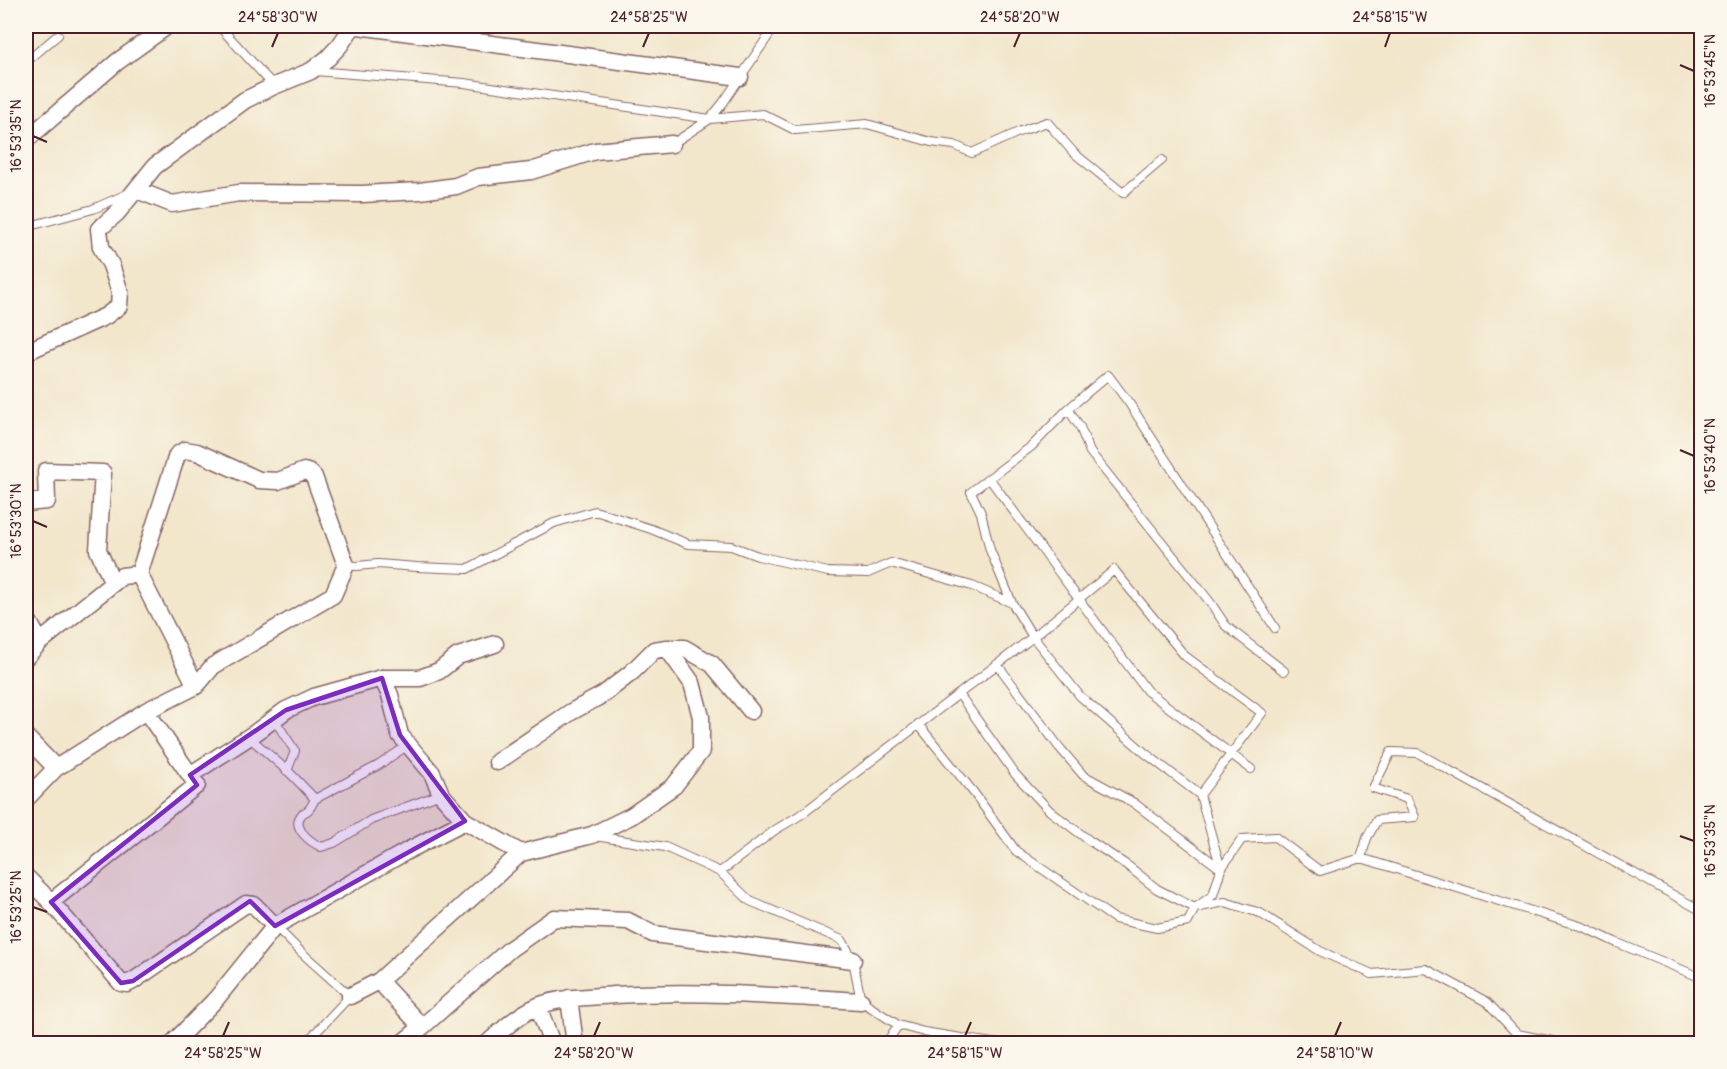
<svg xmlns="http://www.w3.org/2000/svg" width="1727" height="1069" font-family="Pangolin,sans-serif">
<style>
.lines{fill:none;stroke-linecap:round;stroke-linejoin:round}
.service-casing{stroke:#856563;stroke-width:10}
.minor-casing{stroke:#856563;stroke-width:19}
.service{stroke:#fff;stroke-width:8}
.minor{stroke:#fff;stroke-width:16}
.marked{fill:#7b2cbf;fill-opacity:0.2;stroke:#7b2cbf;stroke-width:4.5;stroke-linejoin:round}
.ticks{fill:none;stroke:#4a1f2b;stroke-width:2}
.neatline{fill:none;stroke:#4a1f2b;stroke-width:2}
.ticks-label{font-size:15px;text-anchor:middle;fill:#4a1f2b}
</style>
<rect width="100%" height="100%" fill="#fbf7ec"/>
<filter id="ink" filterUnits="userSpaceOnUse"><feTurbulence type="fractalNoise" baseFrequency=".0167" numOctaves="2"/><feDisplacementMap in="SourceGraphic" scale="12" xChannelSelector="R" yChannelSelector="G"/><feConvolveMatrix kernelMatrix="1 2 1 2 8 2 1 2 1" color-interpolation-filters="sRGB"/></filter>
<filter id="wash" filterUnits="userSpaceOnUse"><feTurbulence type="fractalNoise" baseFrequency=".008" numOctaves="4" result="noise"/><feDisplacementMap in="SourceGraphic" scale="24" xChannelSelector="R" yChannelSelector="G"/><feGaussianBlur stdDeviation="1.35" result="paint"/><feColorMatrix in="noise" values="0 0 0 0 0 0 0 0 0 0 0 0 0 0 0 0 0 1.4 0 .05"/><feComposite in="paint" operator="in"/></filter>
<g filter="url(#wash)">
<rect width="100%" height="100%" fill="#f2e6cb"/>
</g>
<g filter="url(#ink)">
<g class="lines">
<defs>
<path id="service" d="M219,26l55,60
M775,26l-52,77 -13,16 53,-5 32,16 72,-6 64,18 23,3 18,8 49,-22 26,-9 27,31 49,40 39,-33
M26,62l32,-27
M315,71l149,12 246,36 -38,25
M26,227l67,-18 34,-15
M1068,409l40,-34 21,28 146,225
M989,478l158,213 104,78
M346,565l11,1 21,-2 39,3 50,2 87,-46 41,-12 56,18 37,15 43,2 27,10 70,16 40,1 23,-10 81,23 40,17 21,34 -231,177 -27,16 -55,42 -55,-25 -70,-11
M1012,603l-22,-53 -9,-37 -10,-21 61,-46 36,-37 12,18 10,25 120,150 16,24 58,45
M997,664l62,83 24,28 51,28 87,66 -8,26 -18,13 30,-6 35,11 60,38 52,23 54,-5 61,33 30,32 50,10
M274,719l21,32 -8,20
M918,724l56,69 42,58 99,68 42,9 31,-6 7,-14 -38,-19 -29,-23 -38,-25 -40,-30 -35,-37 -56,-80
M249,737l42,37 24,25
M408,745l-29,20 -64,34c-3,5 -4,9 -8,12 -2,1 -4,2 -5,3 -12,14 9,28 19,33l13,-4 37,-23 70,-26
M1200,795l62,-82 -77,-57 -71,-86 -81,67 47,59 65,57 55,42 21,74
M1361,858l6,-20 10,-18 38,-3 -8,-18 -34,-11 18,-36 27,1 284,158
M1221,869l21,-30 33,-2 45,34 41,-13 222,69 32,15 87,36
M720,872l30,29 92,39 11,20 8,41 37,24 26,7 74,12
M275,926l26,26 49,44 -45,48
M886,1044l12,-19"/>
<path id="minor" d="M358,26l382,51
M26,140l91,-78 50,-36
M137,190l35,14 67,-11 123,1 58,-3 36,-5 22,-9 53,-6 64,-20 77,-7
M26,352l80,-36 13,-10 1,-14 -9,-27 -10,-18 -2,-18 18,-16 38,-47 90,-66 29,-14 37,-15 17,-13 12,-13 13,-19
M26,503l21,-2 -1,-30 57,2 -5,77 15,33
M26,617l14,25 -14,15
M40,642l82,-66 17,-2 57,112 17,-20 120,-71 13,-30 -32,-88 -4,-4 -6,-2 -26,10 -19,-1 -62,-28 -12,-2 -8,5 -38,119
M382,678l8,17 10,40 32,38 9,21 24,27
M26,737l30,31
M497,762l74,-50 33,-18 28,-22 22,-22 13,-2h17l28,16 39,47
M190,775l65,-42 31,-23 28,-13 68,-19h38l19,-7 19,-15 37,-12
M26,799l30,-31 90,-57
M26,877l25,25 146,-117 -51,-74 50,-25
M51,902l70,81 6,1 6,-3 113,-77 8,1 21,21
M379,981l142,-128
M350,996l29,-15 43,46 -21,17
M569,998l6,46
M538,1006l14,38
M422,1027l88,-78 44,-31 74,3 25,13 200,26
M172,1044l44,-45 59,-73 132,-75 58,-30 56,32 71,-18 39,-19 43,-30 27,-35v-34l-9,-34 -25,-35
M487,1044c15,-14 32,-30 51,-38 24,-9 51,-9 77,-11 82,-5 164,1 246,6"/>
</defs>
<use href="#service" class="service-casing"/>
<use href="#minor" class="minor-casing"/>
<use href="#service" class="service"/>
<use href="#minor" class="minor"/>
</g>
</g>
<path class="marked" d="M382,678l18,57 65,86 -190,105 -25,-25 -117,80 -12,2 -70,-81 146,-117 -7,-10 96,-65z"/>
<path class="ticks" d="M272,47l6,-14M643,47l6,-14M1014,47l6,-14M1385,47l5,-14M1680,65l14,6M33,136l14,6M1680,450l14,6M33,521l14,6M1680,836l14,5M33,907l14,5M223,1036l6,-14M594,1036l6,-14M965,1036l6,-14M1335,1036l6,-14"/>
<rect width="1727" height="1069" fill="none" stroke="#fbf7ec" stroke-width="66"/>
<rect x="33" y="33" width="1661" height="1003" class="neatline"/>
<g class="ticks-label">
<text x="278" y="22">24°58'30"W</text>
<text x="649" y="22">24°58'25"W</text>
<text x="1020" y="22">24°58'20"W</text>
<text x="1390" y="22">24°58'15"W</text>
<text transform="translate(1710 71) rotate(-90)" y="5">16°53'45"N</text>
<text transform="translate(16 136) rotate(-90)" y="5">16°53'35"N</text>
<text transform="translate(1710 456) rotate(-90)" y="5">16°53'40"N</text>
<text transform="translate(16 521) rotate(-90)" y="5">16°53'30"N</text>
<text transform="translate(1710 841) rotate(-90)" y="5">16°53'35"N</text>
<text transform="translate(16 907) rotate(-90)" y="5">16°53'25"N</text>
<text x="223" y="1058">24°58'25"W</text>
<text x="594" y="1058">24°58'20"W</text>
<text x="965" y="1058">24°58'15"W</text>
<text x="1335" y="1058">24°58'10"W</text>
</g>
</svg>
